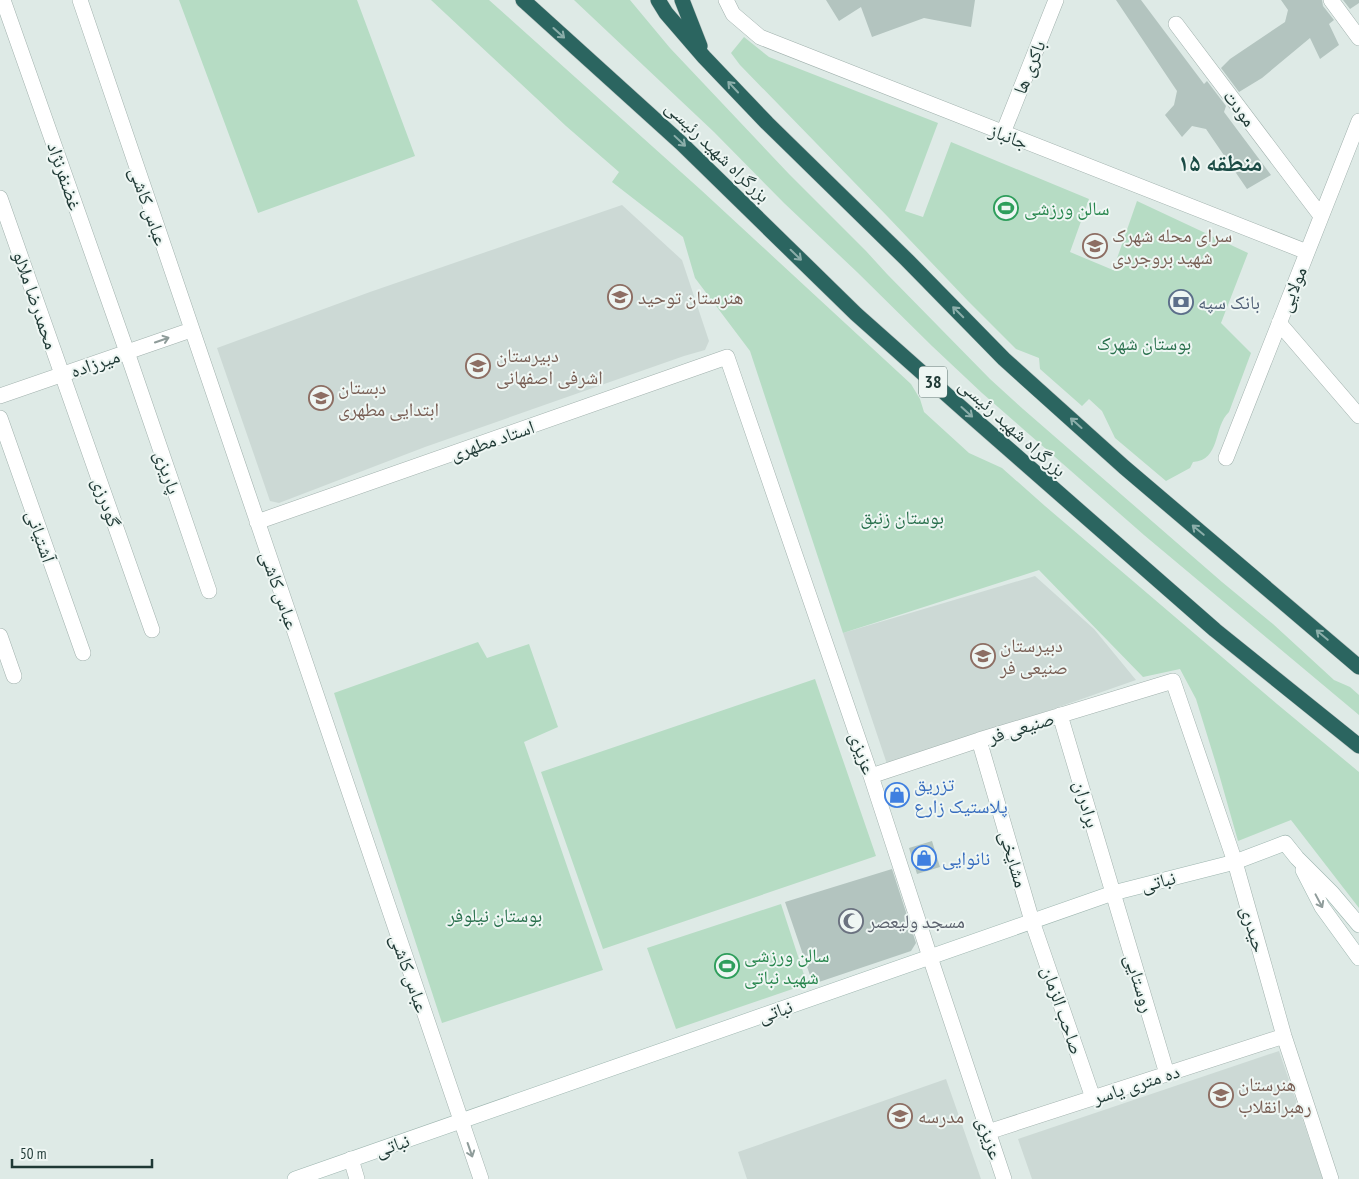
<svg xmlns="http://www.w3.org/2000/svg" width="1359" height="1179" font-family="'PT Sans Narrow','Noto Naskh Arabic',sans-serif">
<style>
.built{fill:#ccd9d5}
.green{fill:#b6dcc4}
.building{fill:#b3c4bf}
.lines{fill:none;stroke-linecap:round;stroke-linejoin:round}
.street-casing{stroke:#a1b1ad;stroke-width:16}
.secondary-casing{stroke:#9db5af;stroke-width:16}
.highway-casing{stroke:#bcc4c2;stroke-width:16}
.street{stroke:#fff;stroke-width:15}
.secondary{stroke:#fff;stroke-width:15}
.highway{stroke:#2b6560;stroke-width:15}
.oneway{stroke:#8caeaa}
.oneway2{stroke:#8f9c9a}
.labels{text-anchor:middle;stroke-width:4;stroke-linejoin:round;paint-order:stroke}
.shield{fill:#eef6f3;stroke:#5d726e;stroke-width:1}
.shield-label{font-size:18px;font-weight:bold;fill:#1f3935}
.street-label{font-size:19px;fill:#1f3935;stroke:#eef6f3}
.leisure-label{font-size:19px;fill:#27864d;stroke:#eef6f3;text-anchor:start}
.education-label{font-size:19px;fill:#785e54;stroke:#eef6f3;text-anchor:start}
.service-label{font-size:19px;fill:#4e5e75;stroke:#eef6f3;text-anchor:start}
.park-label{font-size:19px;fill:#29704d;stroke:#eef6f3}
.shop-label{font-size:19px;fill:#366cbe;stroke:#eef6f3;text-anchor:start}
.worship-label{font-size:19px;fill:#5b616d;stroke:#eef6f3;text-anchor:start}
.district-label{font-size:24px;font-weight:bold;fill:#1b4b45;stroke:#eef6f3}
</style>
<rect width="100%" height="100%" fill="#deeae6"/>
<path class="built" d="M622,205l60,55 27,81 -4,9 -21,6 -259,91 -146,56 -9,-2 -53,-153 153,-56z
M1035,576l59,53 42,51 -248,87 -45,-134z
M1279,1051l44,128h-291l-14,-40z
M946,1079l35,100h-234l-9,-27z"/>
<path class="green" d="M179,0h178l58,156 -157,57z
M431,0h58l212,190 210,194 9,15 4,13 45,41 33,15 43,38 232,198 82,68v136l-68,-88 -53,21 -21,-74 -21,-68 -16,-30 -37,8 -104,-107 -196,63 -93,-282 -55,-73 -12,-41 -71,-55 7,-10 -53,-46z
M574,0h56l40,48 119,126 77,77 21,23 103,105 33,30 199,173 51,42 61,56 16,7 9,8v20l-215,-180 -162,-142 -50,-47 -75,-74 -73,-69 -70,-71z
M744,37l25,20 169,66 -33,88 18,6 28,-75 138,57 -19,53 43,18 24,-69 111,52 -27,70 30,30 -22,59c-16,15 -8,48 -36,50l-3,6 -24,13 -51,-43 -13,-27 -13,-12 -7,7 -42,-37 -1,-11 -23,-9 -48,-48 -80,-84 -148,-152 -9,-12z
M478,642l9,16 42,-14 29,83 -34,15 79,228 -161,53 -108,-330z
M815,679l61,177 -273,93 -62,-177z
M781,904l26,80 -131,45 -29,-81z"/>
<path class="building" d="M826,0h149l-4,27 -47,-9 -52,19 -11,-30 -22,14z
M1116,0h25l63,84 3,-3 19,25 -2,6 47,63 -24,14 -41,-60 -14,-3 -10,11 -17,-22 9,-10 3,-14z
M1281,0h41l1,6 11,14 -5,4 10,21 -19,14 -10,-21 -48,40 -23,14 -18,-24 9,-9 55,-37 3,-12z
M1343,0h16v3l-9,6z
M932,841l8,26 -23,7 -8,-26z
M892,869l24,74 -5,8 -98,33 -28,-82z"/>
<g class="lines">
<defs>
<path id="street" d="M3,0l124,352 82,239
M80,0l401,1179
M726,0l7,14 27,23 547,215
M1331,0l28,38
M1176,24l145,192
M1003,133l53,-133
M0,198l152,432
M1279,323l80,93
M0,396l191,-66
M0,418l83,235
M1226,458l133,-337
M257,522l470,-165 144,419 59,181 74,222
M0,636l14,40
M1060,715l107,359
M979,740l53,181 61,177
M871,776l108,-36 194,-59 62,181 49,174 47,143
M988,1132l296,-96
M351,1159l6,20"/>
<path id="secondary" d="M1303,870l19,37 37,51
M295,1179l818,-286 122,-31 50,-19 12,15 35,35 27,32"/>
<path id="highway" d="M523,0l158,143 175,171 108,96 251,220 144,116
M658,0l8,13 38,44 63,66 139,136 98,100 120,108 235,200
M682,0l18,46"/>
</defs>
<use href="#street" class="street-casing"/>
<use href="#secondary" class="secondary-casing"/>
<use href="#highway" class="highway-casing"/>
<use href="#street" class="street"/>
<use href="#secondary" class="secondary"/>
<use href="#highway" class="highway"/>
</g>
<defs><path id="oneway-shaft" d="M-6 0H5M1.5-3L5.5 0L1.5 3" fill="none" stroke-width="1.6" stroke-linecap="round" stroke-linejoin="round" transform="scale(1.25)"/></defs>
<g class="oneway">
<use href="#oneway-shaft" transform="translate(559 33) rotate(42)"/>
<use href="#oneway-shaft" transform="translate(733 87) rotate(-133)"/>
<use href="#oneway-shaft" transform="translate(680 141) rotate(43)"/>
<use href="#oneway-shaft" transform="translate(796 255) rotate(44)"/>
<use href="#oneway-shaft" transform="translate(958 312) rotate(-135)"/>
<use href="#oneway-shaft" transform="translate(967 412) rotate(42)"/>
<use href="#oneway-shaft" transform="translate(1076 423) rotate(-138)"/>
<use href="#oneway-shaft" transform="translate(1198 530) rotate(-140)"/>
<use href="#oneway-shaft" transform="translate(1322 635) rotate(-140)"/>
</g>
<g class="oneway2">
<use href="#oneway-shaft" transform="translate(162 340) rotate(-19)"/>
<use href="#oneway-shaft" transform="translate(1319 901) rotate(62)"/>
<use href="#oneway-shaft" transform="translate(470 1150) rotate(71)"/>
</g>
<defs>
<symbol id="stadium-ring" viewBox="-11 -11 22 22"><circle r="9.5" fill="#eef6f3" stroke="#2e9e5b" stroke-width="1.5"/><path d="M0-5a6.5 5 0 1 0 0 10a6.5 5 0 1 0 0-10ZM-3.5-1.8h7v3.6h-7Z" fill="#2e9e5b"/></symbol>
<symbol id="university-ring" viewBox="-11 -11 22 22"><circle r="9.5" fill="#eef6f3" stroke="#8d6e63" stroke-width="1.5"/><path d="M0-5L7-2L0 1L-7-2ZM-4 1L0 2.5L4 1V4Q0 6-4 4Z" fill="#8d6e63"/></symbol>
<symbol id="school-ring" viewBox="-11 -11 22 22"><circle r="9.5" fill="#eef6f3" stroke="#8d6e63" stroke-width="1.5"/><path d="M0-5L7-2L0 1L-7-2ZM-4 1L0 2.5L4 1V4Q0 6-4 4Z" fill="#8d6e63"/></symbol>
<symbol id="bank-ring" viewBox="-11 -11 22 22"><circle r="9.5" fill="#eef6f3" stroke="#5c6f8a" stroke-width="1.5"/><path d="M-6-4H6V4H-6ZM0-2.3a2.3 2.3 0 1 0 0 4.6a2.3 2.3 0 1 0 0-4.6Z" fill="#5c6f8a"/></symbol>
<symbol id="shop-ring" viewBox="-11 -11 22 22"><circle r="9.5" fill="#eef6f3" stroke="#3f7fe0" stroke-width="1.5"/><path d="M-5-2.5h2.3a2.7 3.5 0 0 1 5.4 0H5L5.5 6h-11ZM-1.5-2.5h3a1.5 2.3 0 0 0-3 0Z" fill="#3f7fe0"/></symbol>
<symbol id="mosque-ring" viewBox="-11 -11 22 22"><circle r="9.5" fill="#eef6f3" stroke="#6b7280" stroke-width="1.5"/><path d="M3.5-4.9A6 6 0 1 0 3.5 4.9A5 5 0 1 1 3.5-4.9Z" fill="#6b7280"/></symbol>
</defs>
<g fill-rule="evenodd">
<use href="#stadium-ring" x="992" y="194" width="28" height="28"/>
<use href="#university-ring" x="1081" y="232" width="28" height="28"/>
<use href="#school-ring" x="606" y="283" width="28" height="28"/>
<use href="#bank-ring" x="1167" y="288" width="28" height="28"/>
<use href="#school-ring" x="464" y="352" width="28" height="28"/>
<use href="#school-ring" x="307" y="384" width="28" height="28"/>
<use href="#school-ring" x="969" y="642" width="28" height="28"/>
<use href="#shop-ring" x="883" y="781" width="28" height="28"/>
<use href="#shop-ring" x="910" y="844" width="28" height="28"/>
<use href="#mosque-ring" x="837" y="907" width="28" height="28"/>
<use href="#stadium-ring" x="713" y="952" width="28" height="28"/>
<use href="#school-ring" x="1207" y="1081" width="28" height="28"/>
<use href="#school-ring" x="886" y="1102" width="28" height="28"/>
</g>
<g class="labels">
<rect class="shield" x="919" y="366.5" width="28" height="31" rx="4"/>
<g class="shield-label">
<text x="933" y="388">38</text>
</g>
<g class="street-label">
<text transform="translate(1029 67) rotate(-68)" y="7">باکری ها</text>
<text transform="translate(1240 108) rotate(53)" y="7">مودت</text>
<text transform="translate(1009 136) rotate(21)" y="7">جانباز</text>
<text transform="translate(718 151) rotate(44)" y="7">بزرگراه شهید رئیسی</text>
<text transform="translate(65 176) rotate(71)" y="7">غضنفرنژاد</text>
<text transform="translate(149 206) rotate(71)" y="7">عباس کاشی</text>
<text transform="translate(1292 289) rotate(-68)" y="7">مولايی</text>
<text transform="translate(36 300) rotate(71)" y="7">محمدرضا ملالو</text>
<text transform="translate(95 363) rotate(-19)" y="7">میرزاده</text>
<text transform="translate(1013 427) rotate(42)" y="7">بزرگراه شهید رئیسی</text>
<text transform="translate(492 440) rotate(-19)" y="7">استاد مطهری</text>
<text transform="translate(168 472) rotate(71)" y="7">پاریزی</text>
<text transform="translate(107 502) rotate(71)" y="7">گودرزی</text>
<text transform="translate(41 536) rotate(71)" y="7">آشتیانی</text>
<text transform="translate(280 590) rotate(71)" y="7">عباس کاشی</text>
<text transform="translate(1021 727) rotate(-17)" y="7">صنیعی فر</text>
<text transform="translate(863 753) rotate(71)" y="7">عزیزی</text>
<text transform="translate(1087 804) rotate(74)" y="7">برادران</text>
<text transform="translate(1014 859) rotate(74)" y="7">مشایخی</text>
<text transform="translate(1158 881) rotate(-14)" y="7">نباتی</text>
<text transform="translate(1254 929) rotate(74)" y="7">حیدری</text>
<text transform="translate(410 973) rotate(71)" y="7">عباس کاشی</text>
<text transform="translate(1140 983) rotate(73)" y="7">روستایی</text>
<text transform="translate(1063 1010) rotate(71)" y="7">صاحب الزمان</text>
<text transform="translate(775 1011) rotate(-19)" y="7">نباتی</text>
<text transform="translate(1136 1084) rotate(-18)" y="7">ده متری یاسر</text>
<text transform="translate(990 1138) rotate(71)" y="7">عزیزی</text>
<text transform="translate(392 1145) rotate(-19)" y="7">نباتی</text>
</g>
<g class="leisure-label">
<text x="1024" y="215">سالن ورزشی</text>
<text x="744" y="962">سالن ورزشی<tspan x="744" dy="22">شهید نباتی</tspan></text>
</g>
<g class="education-label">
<text x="1112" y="242">سرای محله شهرک<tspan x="1112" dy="22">شهید بروجردی</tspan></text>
<text x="638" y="304">هنرستان توحید</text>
<text x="496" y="362">دبیرستان<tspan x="496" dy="22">اشرفی اصفهانی</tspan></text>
<text x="338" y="394">دبستان<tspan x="338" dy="22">ابتدایی مطهری</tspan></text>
<text x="1000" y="652">دبیرستان<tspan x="1000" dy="22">صنیعی فر</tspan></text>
<text x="1238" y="1091">هنرستان<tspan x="1238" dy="22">رهبرانقلاب</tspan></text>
<text x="918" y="1123">مدرسه</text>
</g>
<g class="service-label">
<text x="1198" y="309">بانک سپه</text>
</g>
<g class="park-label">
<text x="1144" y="350">بوستان شهرک</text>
<text x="902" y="524">بوستان زنبق</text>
<text x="495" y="922">بوستان نیلوفر</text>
</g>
<g class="shop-label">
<text x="914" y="791">تزریق<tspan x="914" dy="22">پلاستیک زارع</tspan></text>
<text x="942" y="865">نانوایی</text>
</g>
<g class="worship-label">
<text x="868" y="928">مسجد ولیعصر</text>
</g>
<g class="district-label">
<text x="1220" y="171">منطقه ۱۵</text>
</g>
</g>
<path d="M12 1159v8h140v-8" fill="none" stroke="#1f3935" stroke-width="2.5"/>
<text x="20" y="1159" font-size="15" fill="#1f3935" stroke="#eef6f3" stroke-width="4" paint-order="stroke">50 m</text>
</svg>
